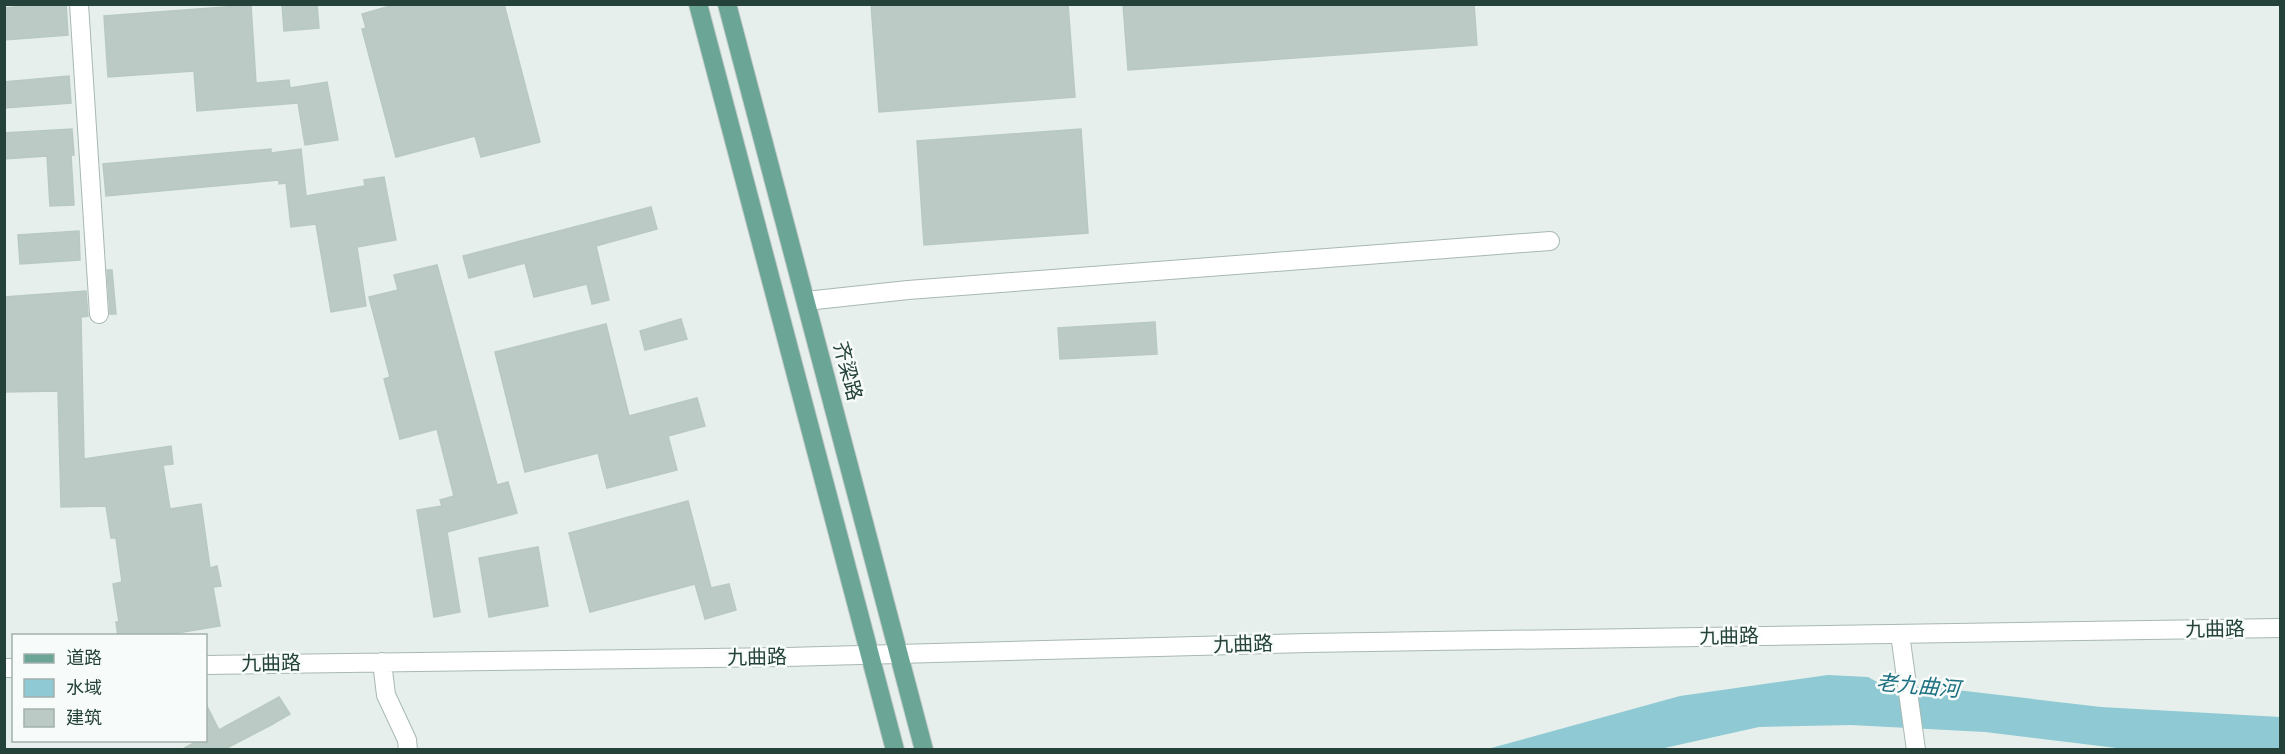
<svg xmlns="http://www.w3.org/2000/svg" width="2285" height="754" font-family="'Exo 2','Noto Sans SC',sans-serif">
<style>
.water{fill:#8ec9d4}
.building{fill:#bbcac4;stroke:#b8c9c2;stroke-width:1.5}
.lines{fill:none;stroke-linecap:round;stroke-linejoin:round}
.minor-casing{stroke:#a8b8b2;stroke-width:20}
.major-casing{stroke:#c2cac8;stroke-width:20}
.minor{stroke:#fff;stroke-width:18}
.major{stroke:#6aa596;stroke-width:18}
.labels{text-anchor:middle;stroke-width:5;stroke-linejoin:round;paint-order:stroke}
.street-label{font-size:20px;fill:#24423a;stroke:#f7fbf9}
.water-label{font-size:21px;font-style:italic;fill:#1c6f80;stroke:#f7fbf9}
</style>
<rect width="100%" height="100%" fill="#e6efeb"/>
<path class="water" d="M1828,675l40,2 18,10h45l170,20 179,10v33h-147l-148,-18 -134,-7 -92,2 -99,22 -176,1 196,-54z"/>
<path class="building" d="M46,4h20l2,31 -64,5v-32z
M282,4h35l2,24 -35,3z
M397,4h107l36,138 -59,15 -6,-21 -79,21 -34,-128 4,-1 -4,-14z
M871,4h197l7,93 -196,15z
M1123,4h351l3,41 -349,25z
M251,5l5,78 33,-3 1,8 37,-6 11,58 -33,5 -7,-42 -101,8 -3,-40 -86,6 -4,-61z
M69,76l2,27 -67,5v-26z
M72,129l2,26h-3l3,50 -24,1 -3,-50 -43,3v-26z
M1081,129l7,104 -164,12 -7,-104z
M271,149v4l30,-4 5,47 59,-10 -1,-6 20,-3 12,63 -39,7 9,59 -35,6 -15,-88 -25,3 -5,-44 -7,1v-4l-173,16 -3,-32z
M651,207l6,22 -61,17 13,54 -17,4 -5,-20 -53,13 -9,-34 -56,15 -6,-22z
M79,231l1,29 -60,4 -2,-29z
M437,265l60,220 11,-3 9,31 -70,19 13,80 -26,5 -17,-107 25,-4 -2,-6 14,-4 -17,-67 -37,10 -16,-60 6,-2 -21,-80 29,-7 -4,-15z
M107,270h5l4,44h-6z
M86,291l2,25 -7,1 3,142 87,-13 2,18 -10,1 7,44 31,-5 9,64 7,-2 4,20 -8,1 7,39 -61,10h-41l-2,-14h3l-6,-38 9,-2 -6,-44h-5l-5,-32 -45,1 -3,-116 -54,1v-95z
M681,319l6,20 -42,11 -5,-19z
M1155,322l2,32 -97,5 -2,-31z
M606,324l23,92 68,-18 8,28 -37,10 9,34 -70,18 -9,-35 -73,19 -30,-120z
M688,501l23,87 18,-4 7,26 -31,9 -10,-35 -105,28 -21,-79z
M538,547l10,59 -59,11 -10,-59z
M279,697l11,17 -19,11 -48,25h-42l16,-9h9v-37l13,26z"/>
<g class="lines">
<defs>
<path id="minor" d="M79,4l20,310
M806,301l102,-11 642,-49
M1900,634l16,116
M382,662l4,33 21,45 1,10
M206,665l580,-8 521,-14 973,-15
M4,668h10"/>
<path id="major" d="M698,4l197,746
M727,4l197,746"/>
</defs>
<use href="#minor" class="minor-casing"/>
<use href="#major" class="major-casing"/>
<use href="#minor" class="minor"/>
<use href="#major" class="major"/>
</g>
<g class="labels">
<g class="street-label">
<text transform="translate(848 371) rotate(75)" y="7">齐梁路</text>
<text transform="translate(2215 629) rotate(-1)" y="7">九曲路</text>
<text transform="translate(1729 636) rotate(-1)" y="7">九曲路</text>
<text transform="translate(1243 644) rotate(-2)" y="7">九曲路</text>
<text transform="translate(757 657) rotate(-1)" y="7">九曲路</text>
<text transform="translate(271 663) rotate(-1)" y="7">九曲路</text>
</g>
<g class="water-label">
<text transform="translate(1918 686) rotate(5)" y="7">老九曲河</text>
</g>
</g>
<rect width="2285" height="754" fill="none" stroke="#24423a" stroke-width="12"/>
<rect x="12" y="634" width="195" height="108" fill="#f7fbf9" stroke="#a3b1ad" stroke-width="1.5"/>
<rect x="24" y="654" width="30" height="9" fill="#6aa596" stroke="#a3b1ad" stroke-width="1.5"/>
<text x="66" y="664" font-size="18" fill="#24423a">道路</text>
<rect x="24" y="679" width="30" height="18" fill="#8ec9d4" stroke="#a3b1ad" stroke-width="1.5"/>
<text x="66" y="694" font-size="18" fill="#24423a">水域</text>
<rect x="24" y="709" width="30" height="18" fill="#bbcac4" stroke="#a3b1ad" stroke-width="1.5"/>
<text x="66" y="724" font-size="18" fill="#24423a">建筑</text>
</svg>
